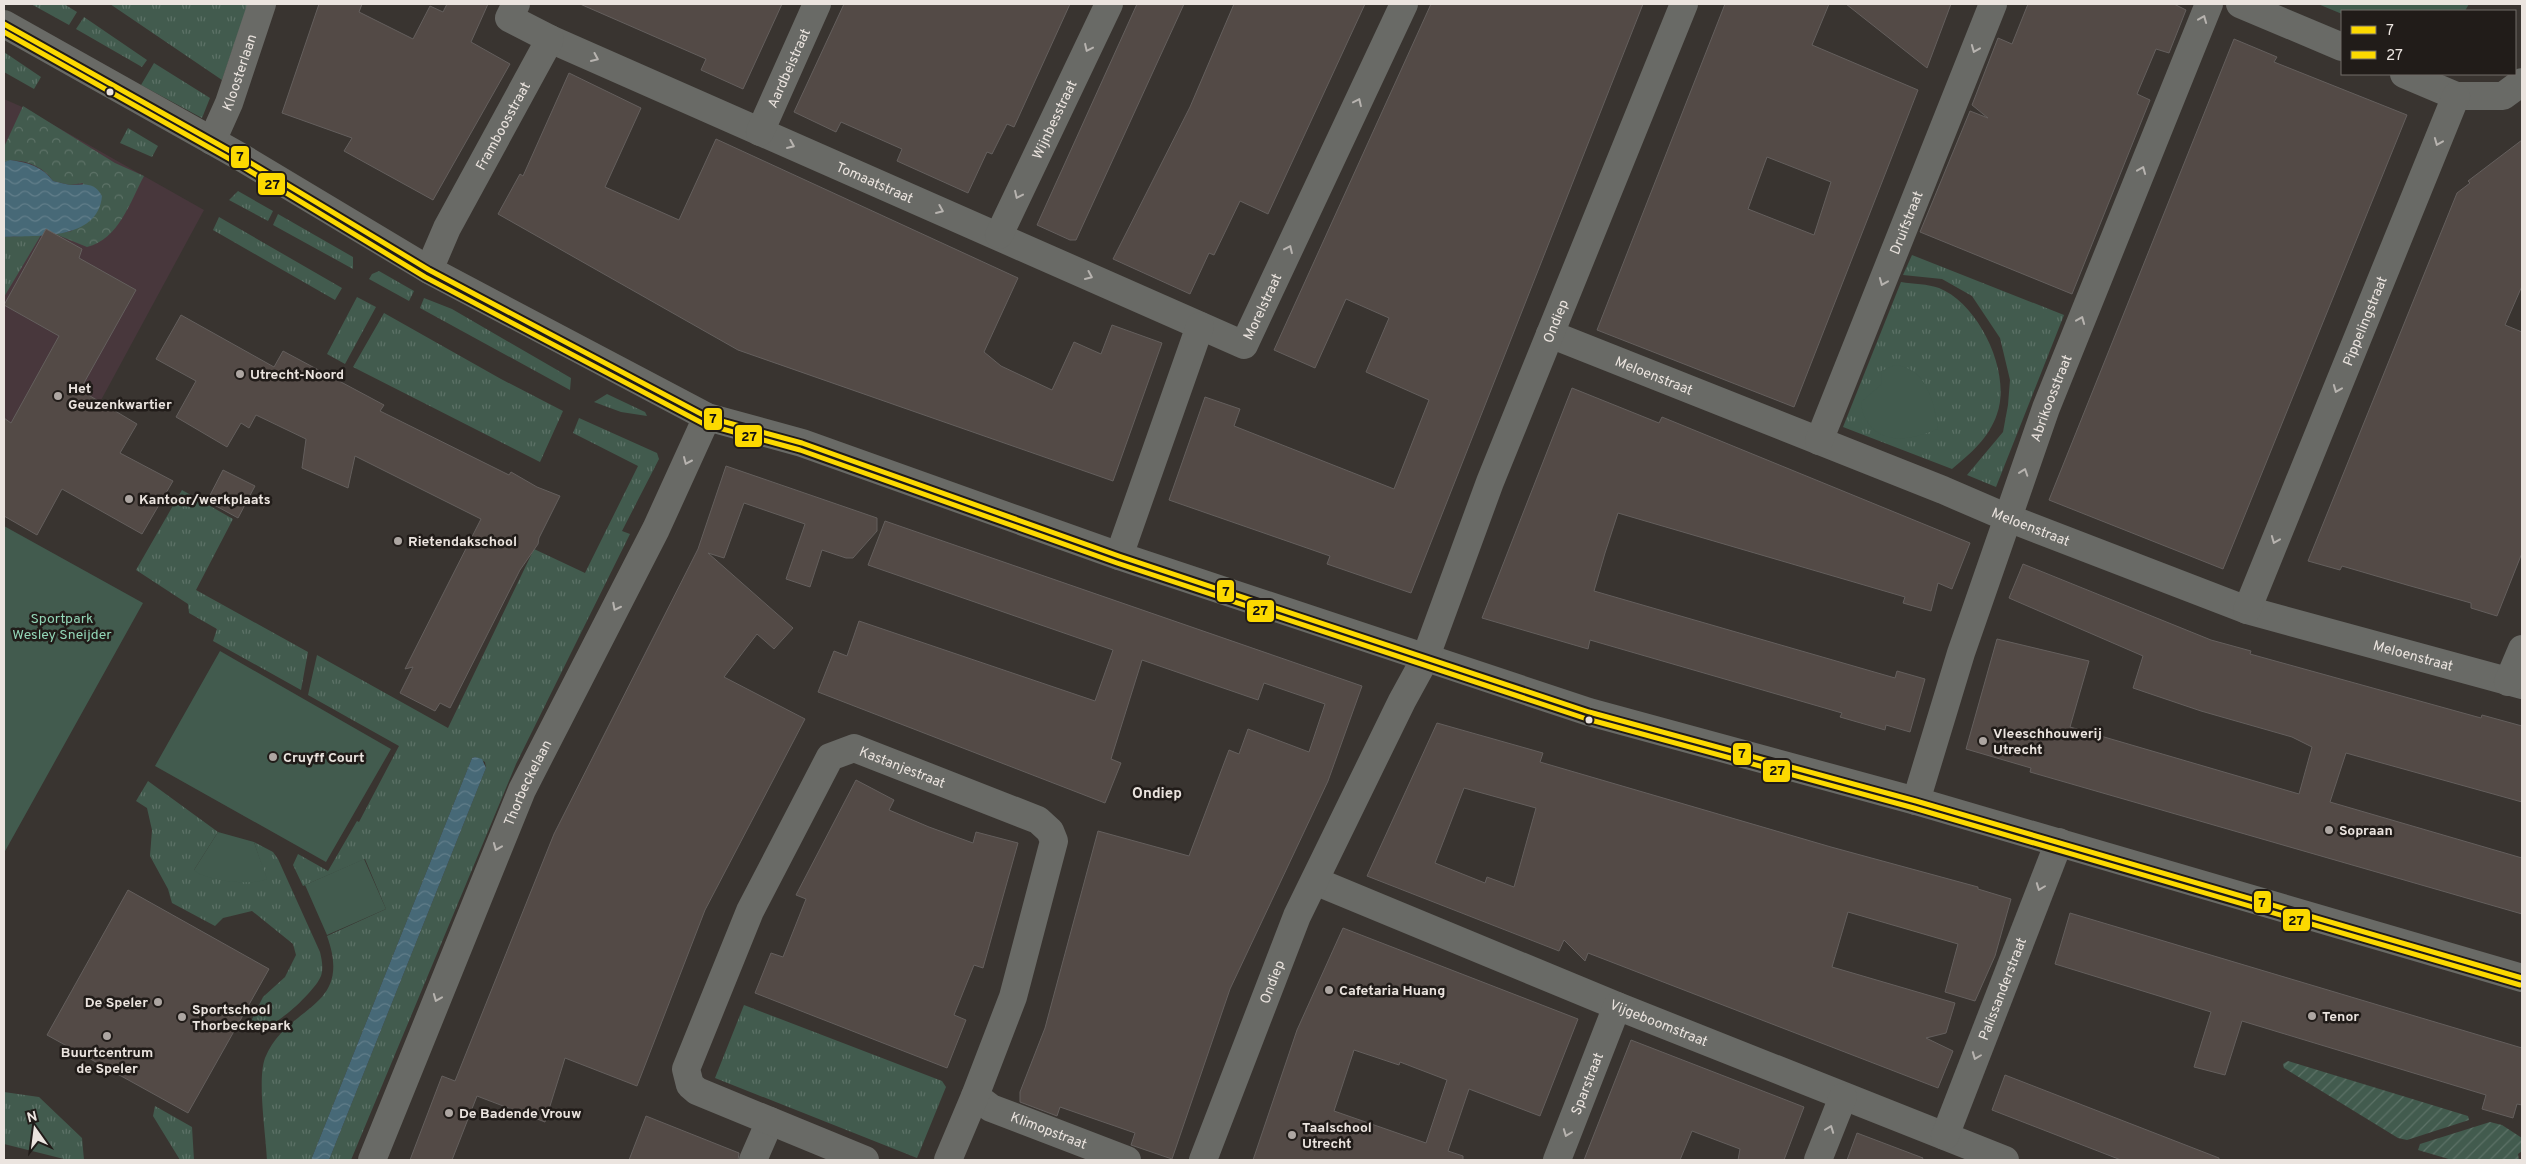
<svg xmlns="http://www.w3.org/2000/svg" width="2526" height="1164" font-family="Overpass,sans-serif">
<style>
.commercial{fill:#48373c}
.grass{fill:url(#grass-tufts)}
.forest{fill:url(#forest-crowns)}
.park{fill:#425b4e}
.garden{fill:url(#garden-furrows)}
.water{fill:url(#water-waves)}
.building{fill:#534a46;stroke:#645f5d;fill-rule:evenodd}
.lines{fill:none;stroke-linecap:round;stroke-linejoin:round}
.minor{stroke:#696a66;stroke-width:28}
.bus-1-casing{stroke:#211c19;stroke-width:9}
.bus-2-casing{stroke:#211c19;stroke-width:9}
.bus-1{stroke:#fcd900;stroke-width:5}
.bus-2{stroke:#fcd900;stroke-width:5}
.oneway{stroke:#b7b3af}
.bus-dot{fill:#ebe4df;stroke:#211c19;stroke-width:2}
.poi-dot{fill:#ada6a2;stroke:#211c19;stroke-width:2}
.labels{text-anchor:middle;stroke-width:5;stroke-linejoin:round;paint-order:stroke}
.street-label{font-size:14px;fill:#ebe4df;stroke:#211c19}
.poi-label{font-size:14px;font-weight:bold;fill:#ebe4df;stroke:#211c19;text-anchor:start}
.park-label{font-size:14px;fill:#93d6b7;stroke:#211c19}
.neighbourhood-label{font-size:15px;font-weight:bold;fill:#ebe4df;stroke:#211c19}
.line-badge{stroke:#211c19;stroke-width:2}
.pale-badge-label{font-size:14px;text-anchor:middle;font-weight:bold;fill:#111}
</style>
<defs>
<pattern id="grass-tufts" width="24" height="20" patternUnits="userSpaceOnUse" patternTransform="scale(1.25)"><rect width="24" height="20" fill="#425b4e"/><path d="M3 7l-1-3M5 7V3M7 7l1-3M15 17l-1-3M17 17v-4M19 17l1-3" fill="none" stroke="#5d7267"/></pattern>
<pattern id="forest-crowns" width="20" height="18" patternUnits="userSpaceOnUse" patternTransform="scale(1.25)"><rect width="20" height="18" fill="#425b4e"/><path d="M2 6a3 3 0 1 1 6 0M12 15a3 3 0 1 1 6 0" fill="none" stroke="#5d7267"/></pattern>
<pattern id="garden-furrows" width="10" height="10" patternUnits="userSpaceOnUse" patternTransform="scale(1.25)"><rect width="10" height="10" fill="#425b4e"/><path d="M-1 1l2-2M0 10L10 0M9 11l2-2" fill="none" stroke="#5d7267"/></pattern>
<pattern id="water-waves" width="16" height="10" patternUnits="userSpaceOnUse" patternTransform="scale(1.25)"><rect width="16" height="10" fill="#476977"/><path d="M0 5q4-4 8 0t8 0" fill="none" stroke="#627e8a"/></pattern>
</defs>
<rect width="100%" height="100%" fill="#393430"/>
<path class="commercial" d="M4,99l16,7 184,104 -104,192 -63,132 -33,-18z"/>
<path class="grass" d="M31,4h33l13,8 -8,13z
M110,4h138l-26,76z
M84,17l63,43 -5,7 -66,-38z
M4,52l37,25 -7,12 -30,-17z
M154,63l56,35 -8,20 -61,-33z
M128,128l30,18 -6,11 -32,-14z
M238,191l35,20 -5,10 -39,-21z
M278,214l75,43v12l-80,-44z
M219,217l123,71 -7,12 -122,-70z
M41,235l-37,62v-60z
M1912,255l152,60 -68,172 -29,-12 36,-43 5,-27 2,-25 -10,-42 -28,-42 -30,-17 -39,-4z
M379,271l35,20 -5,10 -40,-22 3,-5z
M1901,282c12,2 27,2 38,6 40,16 73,85 58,126 -8,24 -26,39 -45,55l-109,-42z
M357,297l19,10 -31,57 -18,-10z
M424,298l28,11 119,69 -1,12 -150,-82z
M384,313l117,66 62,32 -23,51 -187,-95z
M607,394l38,18 2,4 -26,-4 -27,-10z
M579,418l78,35 2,6 -37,72 8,3 -114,230 -165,396h-22l157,-392 -1,-6 -10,-5 -3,1 -161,402h-44c-1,-25 -10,-80 -2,-102 22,-54 89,-48 62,-122l59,-27 -21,-50 -62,27 -10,-21 5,-11 30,17 29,-50 2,1 40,-76 -91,-51 9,-40 131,73 86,-179 51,24 53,-107 -65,-33z
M182,490l51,29 -37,71 112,62 -7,38 -88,-49 4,-12 -28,-16 -1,-9 -52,-34z
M148,781l70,51 -24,38 72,9 -12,-37 19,10 5,7 42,93c2,8 4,19 0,26 -6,13 -41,47 -55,48 -5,0 -10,-3 -14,-5l12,-24 22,-20 11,-22 -3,-11 -41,-33 -29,7 -8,8 -43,-23 -4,-14 -18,-33 2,-26 -5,-22 -11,-7z
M744,1005l198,76 4,6 -29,71 -202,-80z
M4,1092l35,5 43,41 2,22h-16l-64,-16z
M155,1106l37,21 2,33h-14l-27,-44z"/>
<path class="forest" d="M23,106l92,57 29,13c-14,26 -25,63 -57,71l-32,-13 17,-3 11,-48 -13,2 -17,-4c-10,-15 -32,-24 -49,-19v-15z"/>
<path class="park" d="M2318,4h151l-4,7h-123v3z
M1895,365c32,3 39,37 43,64 -24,9 -52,18 -70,-6 -5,-8 -7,-13 -6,-22l20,-17 -1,-13z
M4,526l139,77 -139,250z
M220,651l171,98 -65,113 -171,-96z
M218,832l36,10 13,37c-15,7 -62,2 -73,-9z
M364,859l22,50 -59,26 -22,-50z"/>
<path class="garden" d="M2288,1061l180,55 1,4 -62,20 -9,-2 -114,-70 -1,-4z
M2490,1122l12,3 20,13v13l-4,3 1,6h-67l-34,-10 2,-6z"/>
<path class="water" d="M10,160c17,2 33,7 43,21 5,1 11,3 17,4 13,0 24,-4 32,11 -4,45 -65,39 -98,41v-75z
M475,757l7,2 4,9 -157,392h-18l161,-402z"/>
<path class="building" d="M319,4h43l-3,8 54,27 17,-33 13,6 4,-8h41l-17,38 39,22 -77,136 -89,-49 8,-13 -70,-25z
M580,4h202l-39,85 -42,-19 5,-11z
M844,4h226l-56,123 -7,-3 -15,30 -5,-2 -19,41 -71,-32 5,-12 -61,-27 -5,10 -42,-20z
M1137,4h47l-108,236h-6l-33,-15z
M1234,4h131l-97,210 -28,-13 -26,54 -5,-2 -19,41 -77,-35 77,-152z
M1431,4h212l-232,589 -84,-29 3,-8 -161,-56 36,-103 35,12 -6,17 160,63 35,-89 -63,-28 23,-54 -43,-19 -31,69 -41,-18z
M1725,4h104l-17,41 106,45 -124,317 -197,-77zM1767,157l64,25 -17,53 -66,-26z
M1846,4h105l-24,64z
M2028,4h146l12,6 -17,43 -13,-4 -19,45 13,6 -78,194 -152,-62 50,-121 18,7 -16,-13 26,-67 14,6z
M2234,39l43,18 -3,5 133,53 -184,454 -174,-69z
M569,73l72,35 -36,79 74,33 37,-81 302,139 -34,74 17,14 51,24 22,-48 27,12 11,-29 50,18 -49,138 -375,-131 -240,-136 22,-40 3,2z
M2522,140v146l-17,39 17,7v221l-25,63 -26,-8v-5l-64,-18 -65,-19 -2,4 -32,-9 149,-368 13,-10 -2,-2z
M46,229l36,20 -3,9 57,32 -56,100 57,34 -17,29 53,28 -31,53 -80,-45 -25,46 -33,-19v-98l7,5 48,-87 -55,-31z
M181,315l93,52 9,-16 101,54 -4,6 129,64 2,-3 26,15 23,9 -21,42 -1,6 -18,26 -70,138 -10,-5 -5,8 -35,-18 13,-26 -8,2 76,-150 -126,-63 -7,32 -46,-20 4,-29 -50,-24 -7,13 -8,-5 -14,24 -51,-30 20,-36 -40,-22z
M1572,388l87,35 3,-6 308,126 -18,46 -14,-6 -7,28 -28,-8 2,-6 -287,-84 -13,40 -11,38 301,87 2,-7 28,8 -15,53 -24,-7 -1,5 -45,-13 2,-4 -252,-73 -2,9 -106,-31z
M726,466l151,52v13l-24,27h-7l-24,-8 -12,37 -24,-8 19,-55 -61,-21 -20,55 -16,-5 85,75 -19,21 -17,-15 -33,43 81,42 -100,191 -68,176 -72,-28 -20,64 -68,-26 -25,64h-42l32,-84 13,5 99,-247 144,-285z
M223,470l32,16 -17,32 -31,-17z
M885,521l477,165 -34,95 -98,208 -58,170 -41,-14 4,-12 -75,-26 -3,9 -37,-14v-10l25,-64 53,-197 91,25 40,-106 10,4 9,-25 61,23 16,-48 -61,-21 -6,17 -116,-40 -31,99 10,4 -16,40 -287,-111 16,-41 13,5 12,-35 236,80 18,-51 -245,-85z
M2023,564l188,76 40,11 -1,3 231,64 1,-3 40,11v76l-176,-49 -16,49 192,56v56l-492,-142 1,-4 -65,-19 31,-110 92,22 -19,66 229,67 13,-47 -20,-10 -91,-26 -68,-23 10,-32 -134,-58z
M1437,723l106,30 -3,9 291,85 147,40v2l33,10 -16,57 -20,45 -30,-9 13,-48 -110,-32 -16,55 123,36 -9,30 -20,5 27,13 -15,37 -350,-135 -3,8 -21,-21 -5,11 -192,-75zM1464,788l72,20 -22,79 -27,-10 -2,6 -50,-20z
M856,780l38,20 -5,10 40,17 44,16 3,-11 42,11 -35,125 -9,-3 -20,50 12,5 -19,48 -192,-75 16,-40 12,4 23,-58 -10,-4z
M128,890l141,79 -81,144 -141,-78z
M2070,913l452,135v57l-5,-1 -4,14 -31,-9 4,-14 -244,-74 -17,54 -31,-8 17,-55 -156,-48z
M1343,928l235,91 -38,97 -71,-27 -21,62 15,5v4h-210l44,-130zM1354,1050l45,15 1,-3 47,18 -21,63 -92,-32z
M1631,1040l173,67 -20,53h-46l2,-11 -48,-18 -12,29h-96z
M2005,1075l214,83v2h-98l-129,-50z
M646,1116l93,37 -1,7h-109z
M1857,1133l66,25 -1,2h-75z"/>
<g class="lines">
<g class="minor">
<path d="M2240,4l102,43"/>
<path d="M4,24l235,132 190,114 278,147 95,26 317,113 470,156 327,89 606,177"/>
<path id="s1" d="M550,39l694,306 160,-341"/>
<path d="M2404,74l52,22h47l19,-14"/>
<path id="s2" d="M760,132l57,-128"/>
<path id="s3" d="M212,141l17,-38 33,-99"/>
<path id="s4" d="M999,235l110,-231"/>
<path id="s5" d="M429,270l18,-42 103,-189 -41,-21 7,-14"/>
<path id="s6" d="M1550,334l393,156 65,28 239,92 275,75"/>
<path id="s7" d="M1819,441l174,-437"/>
<path d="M1119,556l81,-230"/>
<path id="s8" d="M2247,610l209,-514"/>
<path d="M2508,682l14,-33"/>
<path id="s9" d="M1916,801l45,-148 85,-245 163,-404"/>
<path id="s10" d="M1315,881l302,125 388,154"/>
<path id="s11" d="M975,1096l16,12 136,52"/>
<path id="s12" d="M1945,1136l114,-294"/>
<path id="s13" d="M372,1160l150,-370 134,-261 51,-112"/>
<path d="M753,1160l17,-39"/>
<path id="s14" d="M865,1160l-168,-69 -7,-6 -4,-16 64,-158 80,-154 24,-9 184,72 12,11 4,10 -41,156 -38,99 -27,64"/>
<path id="s15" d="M1203,1160l94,-244 105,-215 23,-42 65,-177 194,-478"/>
<path id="s16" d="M1557,1160l60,-154"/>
<path d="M1818,1160l25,-63"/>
</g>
<defs>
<path id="bus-1" d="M4,24l235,132 190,114 278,147 95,26 317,113 470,156 327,89 606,177"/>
<path id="bus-2" d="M4,32l231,130 190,115 279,147 96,26 317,113 470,156 327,89 606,177"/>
</defs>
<use href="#bus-1" class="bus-1-casing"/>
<use href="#bus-2" class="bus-2-casing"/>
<use href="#bus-1" class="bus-1"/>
<use href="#bus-2" class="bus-2"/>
</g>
<defs><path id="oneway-chevron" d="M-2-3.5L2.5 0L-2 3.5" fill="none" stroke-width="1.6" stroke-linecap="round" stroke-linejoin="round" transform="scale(1.25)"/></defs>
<g class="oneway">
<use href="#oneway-chevron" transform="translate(2203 19) rotate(-68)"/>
<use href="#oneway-chevron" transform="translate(1088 48) rotate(115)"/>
<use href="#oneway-chevron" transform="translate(1975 49) rotate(112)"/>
<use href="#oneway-chevron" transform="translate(595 58) rotate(24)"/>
<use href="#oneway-chevron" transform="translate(1358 102) rotate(-65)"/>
<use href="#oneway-chevron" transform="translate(2438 142) rotate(112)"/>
<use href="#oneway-chevron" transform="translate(791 145) rotate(23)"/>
<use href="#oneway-chevron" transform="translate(2142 170) rotate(-68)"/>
<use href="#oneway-chevron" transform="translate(1018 195) rotate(115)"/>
<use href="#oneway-chevron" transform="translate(940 210) rotate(23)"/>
<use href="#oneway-chevron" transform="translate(1289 249) rotate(-65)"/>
<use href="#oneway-chevron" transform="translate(1089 276) rotate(24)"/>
<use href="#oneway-chevron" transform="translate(1883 282) rotate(112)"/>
<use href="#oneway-chevron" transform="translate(2081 320) rotate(-68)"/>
<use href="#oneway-chevron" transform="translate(2337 389) rotate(112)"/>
<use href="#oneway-chevron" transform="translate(687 461) rotate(114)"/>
<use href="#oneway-chevron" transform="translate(2024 472) rotate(-71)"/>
<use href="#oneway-chevron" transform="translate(2275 540) rotate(112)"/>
<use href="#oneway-chevron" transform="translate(616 607) rotate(117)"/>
<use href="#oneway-chevron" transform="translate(497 847) rotate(112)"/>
<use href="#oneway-chevron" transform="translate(2040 887) rotate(111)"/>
<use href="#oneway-chevron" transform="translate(437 998) rotate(112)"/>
<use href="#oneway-chevron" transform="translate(1976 1056) rotate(111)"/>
<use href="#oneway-chevron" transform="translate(1830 1129) rotate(-69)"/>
<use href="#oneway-chevron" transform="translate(1567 1133) rotate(111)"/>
</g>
<g class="bus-dot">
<circle cx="110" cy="92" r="4.5"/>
<circle cx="1589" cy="720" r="4.5"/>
</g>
<g class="poi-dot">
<circle cx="240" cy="374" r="5"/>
<circle cx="58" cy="396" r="5"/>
<circle cx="129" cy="499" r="5"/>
<circle cx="398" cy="541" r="5"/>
<circle cx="1983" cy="741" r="5"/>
<circle cx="273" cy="757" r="5"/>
<circle cx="2329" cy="830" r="5"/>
<circle cx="1329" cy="990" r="5"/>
<circle cx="158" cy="1002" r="5"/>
<circle cx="2312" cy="1016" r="5"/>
<circle cx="182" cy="1017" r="5"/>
<circle cx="107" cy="1036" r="5"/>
<circle cx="449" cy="1113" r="5"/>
<circle cx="1292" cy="1135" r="5"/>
</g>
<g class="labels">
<g class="street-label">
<text dy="5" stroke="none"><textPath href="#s2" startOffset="70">Aardbeistraat</textPath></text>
<text dy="5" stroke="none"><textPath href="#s3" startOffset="74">Kloosterlaan</textPath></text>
<text dy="5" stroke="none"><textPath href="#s4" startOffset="128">Wijnbesstraat</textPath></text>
<text dy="5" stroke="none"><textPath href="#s5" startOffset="162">Framboosstraat</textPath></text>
<text dy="5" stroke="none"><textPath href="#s1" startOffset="355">Tomaatstraat</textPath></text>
<text dy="5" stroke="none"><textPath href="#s7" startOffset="235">Druifstraat</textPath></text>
<text dy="5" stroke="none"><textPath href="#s1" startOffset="801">Morelstraat</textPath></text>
<text dy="5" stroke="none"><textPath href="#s15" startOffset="911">Ondiep</textPath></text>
<text dy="5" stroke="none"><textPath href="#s8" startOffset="312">Pippelingstraat</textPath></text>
<text dy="5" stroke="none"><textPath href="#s6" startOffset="112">Meloenstraat</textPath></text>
<text dy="5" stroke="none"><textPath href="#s9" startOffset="425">Abrikoosstraat</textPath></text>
<text dy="5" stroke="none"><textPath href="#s6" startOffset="518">Meloenstraat</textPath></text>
<text dy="5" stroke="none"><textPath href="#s6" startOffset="922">Meloenstraat</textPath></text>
<text dy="5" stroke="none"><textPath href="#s14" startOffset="629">Kastanjestraat</textPath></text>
<text dy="5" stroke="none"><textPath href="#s13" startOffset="408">Thorbeckelaan</textPath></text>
<text dy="5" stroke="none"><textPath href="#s15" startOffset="191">Ondiep</textPath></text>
<text dy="5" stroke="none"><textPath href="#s12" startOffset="158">Palissanderstraat</textPath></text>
<text dy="5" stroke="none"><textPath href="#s10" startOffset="372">Vijgeboomstraat</textPath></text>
<text dy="5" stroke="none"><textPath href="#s16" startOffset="82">Sparstraat</textPath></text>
<text dy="5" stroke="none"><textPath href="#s11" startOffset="82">Klimopstraat</textPath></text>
</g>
<g class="poi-label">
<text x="250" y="379">Utrecht-Noord</text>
<text x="68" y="393">Het<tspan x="68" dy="16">Geuzenkwartier</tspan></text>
<text x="139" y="504">Kantoor/werkplaats</text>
<text x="408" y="546">Rietendakschool</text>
<text x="1993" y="738">Vleeschhouwerij<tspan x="1993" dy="16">Utrecht</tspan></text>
<text x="283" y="762">Cruyff Court</text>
<text x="2339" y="835">Sopraan</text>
<text x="1339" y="995">Cafetaria Huang</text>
<text x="148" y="1007" text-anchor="end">De Speler</text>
<text x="192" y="1014">Sportschool<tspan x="192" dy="16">Thorbeckepark</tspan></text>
<text x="2322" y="1021">Tenor</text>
<text x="107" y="1057" text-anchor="middle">Buurtcentrum<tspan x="107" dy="16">de Speler</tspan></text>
<text x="459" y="1118">De Badende Vrouw</text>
<text x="1302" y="1132">Taalschool<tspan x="1302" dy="16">Utrecht</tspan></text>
</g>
<g class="park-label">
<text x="62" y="623">Sportpark<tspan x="62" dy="16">Wesley Sneijder</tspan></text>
</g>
<g class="neighbourhood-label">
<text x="1157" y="798">Ondiep</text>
</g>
</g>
<g class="line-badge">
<rect x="230" y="145" width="20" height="24" rx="5" fill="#fcd900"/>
<rect x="257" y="172" width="29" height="24" rx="5" fill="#fcd900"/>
<rect x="703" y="407" width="20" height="24" rx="5" fill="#fcd900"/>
<rect x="734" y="424" width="29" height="24" rx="5" fill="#fcd900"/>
<rect x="1216" y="579" width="19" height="24" rx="5" fill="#fcd900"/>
<rect x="1246" y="599" width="29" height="24" rx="5" fill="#fcd900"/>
<rect x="1732" y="742" width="20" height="24" rx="5" fill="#fcd900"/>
<rect x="1762" y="759" width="29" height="24" rx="5" fill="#fcd900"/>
<rect x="2253" y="890" width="19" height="24" rx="5" fill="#fcd900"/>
<rect x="2282" y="908" width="29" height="24" rx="5" fill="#fcd900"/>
</g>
<g class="pale-badge-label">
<text x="240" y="161">7</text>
<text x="272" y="189">27</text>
<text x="713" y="423">7</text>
<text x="749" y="441">27</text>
<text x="1226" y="596">7</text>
<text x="1260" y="615">27</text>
<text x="1742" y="758">7</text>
<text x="1777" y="775">27</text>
<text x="2262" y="907">7</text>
<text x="2296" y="925">27</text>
</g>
<rect width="2526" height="1164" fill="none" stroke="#ebe4df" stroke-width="10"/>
<rect x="2341" y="10" width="175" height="65" fill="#211c19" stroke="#726c68"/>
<rect x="2351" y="26" width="25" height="8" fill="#fcd900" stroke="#726c68"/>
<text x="2386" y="35" font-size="15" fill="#ebe4df">7</text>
<rect x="2351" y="51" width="25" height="8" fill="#fcd900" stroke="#726c68"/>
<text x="2386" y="60" font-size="15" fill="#ebe4df">27</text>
<g transform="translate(35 1129) rotate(346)" stroke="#211c19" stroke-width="4" paint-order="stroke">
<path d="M0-4L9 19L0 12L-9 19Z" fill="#ebe4df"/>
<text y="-8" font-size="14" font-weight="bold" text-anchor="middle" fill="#ebe4df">N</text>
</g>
</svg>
